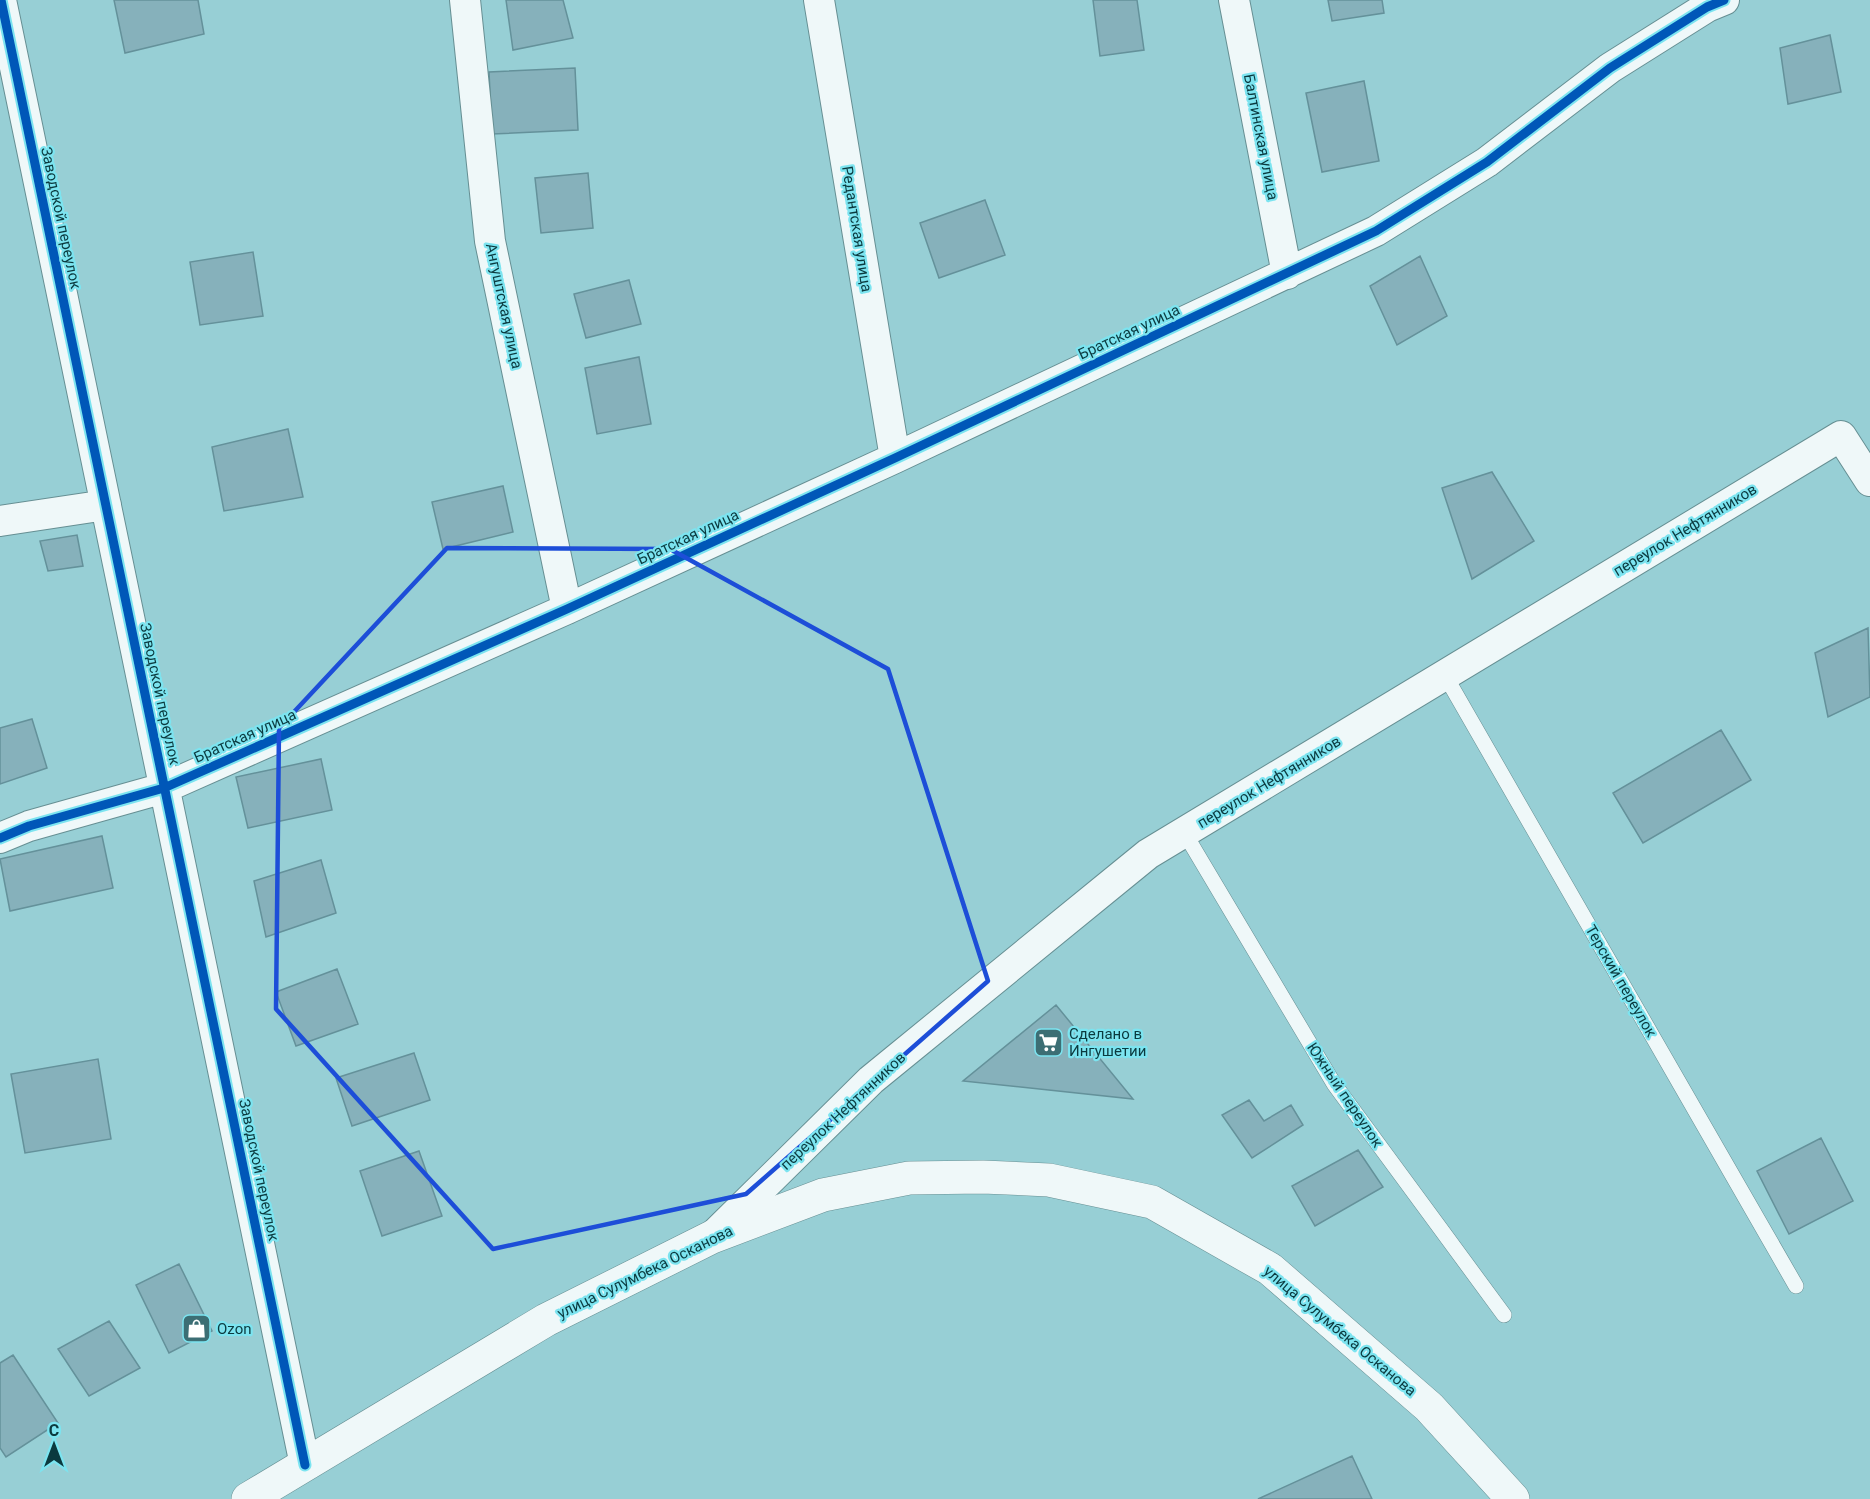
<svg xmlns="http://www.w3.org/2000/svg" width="1870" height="1499" font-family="Roboto,sans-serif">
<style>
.building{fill:#86b1bb;stroke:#64919a;stroke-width:1.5}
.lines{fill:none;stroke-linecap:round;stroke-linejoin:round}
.lane-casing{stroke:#668f93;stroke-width:16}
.street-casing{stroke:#668f93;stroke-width:32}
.secondary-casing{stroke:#668f93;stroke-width:34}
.lane{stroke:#eff8f9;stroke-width:15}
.street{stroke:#eff8f9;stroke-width:30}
.secondary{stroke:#eff8f9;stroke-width:33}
.cycleway-casing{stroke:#7ce4f0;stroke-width:13}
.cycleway{stroke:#0057b8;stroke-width:9}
.marked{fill:none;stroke:#1d4ed8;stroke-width:4.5;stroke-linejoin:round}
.labels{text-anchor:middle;stroke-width:4.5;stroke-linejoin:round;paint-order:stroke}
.street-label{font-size:15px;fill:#0b3a3f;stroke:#7ce4f0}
.poi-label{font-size:15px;fill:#0b3a3f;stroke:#7ce4f0;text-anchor:start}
</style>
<rect width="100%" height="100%" fill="#97cfd5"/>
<path class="building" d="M114,0h84l6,34 -79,19z
M506,0h57l10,38 -60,12z
M1093,0h44l7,50 -44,6z
M1328,0h54l2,13 -52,8z
M1830,35l11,57 -53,12 -8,-56z
M575,68l3,62 -86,4 -3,-62z
M1364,81l15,80 -57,11 -16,-79z
M588,173l5,55 -52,5 -6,-55z
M985,200l20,55 -66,23 -19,-55z
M253,252l10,64 -63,9 -10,-63z
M1420,256l27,60 -50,29 -27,-59z
M629,280l12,44 -55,14 -12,-44z
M639,357l12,67 -54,10 -12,-66z
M288,429l15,68 -79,14 -12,-64z
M1492,472l42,69 -62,38 -30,-91z
M503,486l10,46 -70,17 -11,-47z
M77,535l6,31 -35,5 -8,-30z
M1868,628l2,69 -42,20 -13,-64z
M32,719l15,49 -47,16v-56z
M1721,730l30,50 -108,63 -30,-50z
M321,759l11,51 -84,18 -12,-51z
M102,836l11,52 -103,23 -10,-52z
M321,860l15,53 -70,24 -12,-56z
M337,969l21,55 -62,22 -20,-54z
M1056,1005l77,94 -170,-18z
M414,1053l16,47 -78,26 -16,-48z
M98,1059l13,80 -86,14 -14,-79z
M1249,1100l15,21 27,-16 12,20 -51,33 -30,-43z
M1821,1138l32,63 -64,33 -32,-63z
M1358,1150l25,37 -68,39 -23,-40z
M419,1151l23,65 -60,20 -22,-65z
M179,1264l33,67 -43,22 -33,-68z
M109,1321l31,47 -51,28 -31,-47z
M13,1355l45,68 -52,34 -6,-9v-85z
M1352,1456l20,43h-114z"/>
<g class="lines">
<defs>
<path id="lane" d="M1446,677l350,609
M1184,832l150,252 170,231"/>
<path id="street" d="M1,0l304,1465
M465,0l25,241 77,368
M819,0l76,458
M1234,0l53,274
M0,521l106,-16
M0,838l29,-12 135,-38 403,-179 328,-151 481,-227 111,-69 123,-94 97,-61 17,-7
M712,1237l159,-157 277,-226 693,-418 29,45"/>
<path id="secondary" d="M248,1499l298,-179 166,-83 111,-42 86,-17 74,-1 66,3 103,22 118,67 159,138 84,92"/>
</defs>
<use href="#lane" class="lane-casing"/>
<use href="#street" class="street-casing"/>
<use href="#secondary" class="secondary-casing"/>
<use href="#lane" class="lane"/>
<use href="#street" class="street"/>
<use href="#secondary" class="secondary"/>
<defs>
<path id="cycleway" d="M1,0l304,1465
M0,838l29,-12 135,-38 403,-179 328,-151 481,-227 111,-69 123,-94 97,-61 17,-7"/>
</defs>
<use href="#cycleway" class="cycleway-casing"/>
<use href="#cycleway" class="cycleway"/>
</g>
<path class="marked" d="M447,548l223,1 218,120 100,312 -242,213 -253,55 -217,-240 3,-281z"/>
<defs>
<symbol id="supermarket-square" viewBox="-11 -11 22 22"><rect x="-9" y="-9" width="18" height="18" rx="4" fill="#3c6e74" stroke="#7ce4f0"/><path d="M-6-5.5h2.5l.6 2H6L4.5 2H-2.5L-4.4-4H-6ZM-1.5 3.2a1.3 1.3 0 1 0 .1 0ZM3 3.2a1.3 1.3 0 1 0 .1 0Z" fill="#fff"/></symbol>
<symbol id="shop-square" viewBox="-11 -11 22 22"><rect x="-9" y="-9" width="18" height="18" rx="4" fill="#3c6e74" stroke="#7ce4f0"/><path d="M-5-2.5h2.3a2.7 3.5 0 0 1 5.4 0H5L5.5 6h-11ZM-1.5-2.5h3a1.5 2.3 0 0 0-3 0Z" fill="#fff"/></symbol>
</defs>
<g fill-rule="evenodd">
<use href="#supermarket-square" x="1032" y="1026" width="33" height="33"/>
<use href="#shop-square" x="180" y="1312" width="33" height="33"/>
</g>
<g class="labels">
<g class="street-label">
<text transform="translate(1261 137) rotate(79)" y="5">Балтинская улица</text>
<text transform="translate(61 218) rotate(78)" y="5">Заводской переулок</text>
<text transform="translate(857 229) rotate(81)" y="5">Редантская улица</text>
<text transform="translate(504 306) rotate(78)" y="5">Ангуштская улица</text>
<text transform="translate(1129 332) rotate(-25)" y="5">Братская улица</text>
<text transform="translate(1685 530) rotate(-31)" y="5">переулок Нефтянников</text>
<text transform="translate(688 537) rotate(-25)" y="5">Братская улица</text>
<text transform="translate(160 694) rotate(78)" y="5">Заводской переулок</text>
<text transform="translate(245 736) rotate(-24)" y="5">Братская улица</text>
<text transform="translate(1269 782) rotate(-31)" y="5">переулок Нефтянников</text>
<text transform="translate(1621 981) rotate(60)" y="5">Терский переулок</text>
<text transform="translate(1345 1095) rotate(56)" y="5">Южный переулок</text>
<text transform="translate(843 1111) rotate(-43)" y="5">переулок Нефтянников</text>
<text transform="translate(259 1170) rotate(78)" y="5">Заводской переулок</text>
<text transform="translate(645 1272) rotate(-26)" y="5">улица Сулумбека Осканова</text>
<text transform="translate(1340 1331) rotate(40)" y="5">улица Сулумбека Осканова</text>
</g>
<g class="poi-label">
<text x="1069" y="1039">Сделано в<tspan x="1069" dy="17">Ингушетии</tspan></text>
<text x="217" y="1334">Ozon</text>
</g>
</g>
<g transform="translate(54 1445)" stroke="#7ce4f0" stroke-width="4.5" paint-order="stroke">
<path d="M0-4.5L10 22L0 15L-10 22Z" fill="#0b3a3f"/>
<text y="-9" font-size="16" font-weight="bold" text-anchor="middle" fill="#0b3a3f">С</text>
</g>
</svg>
